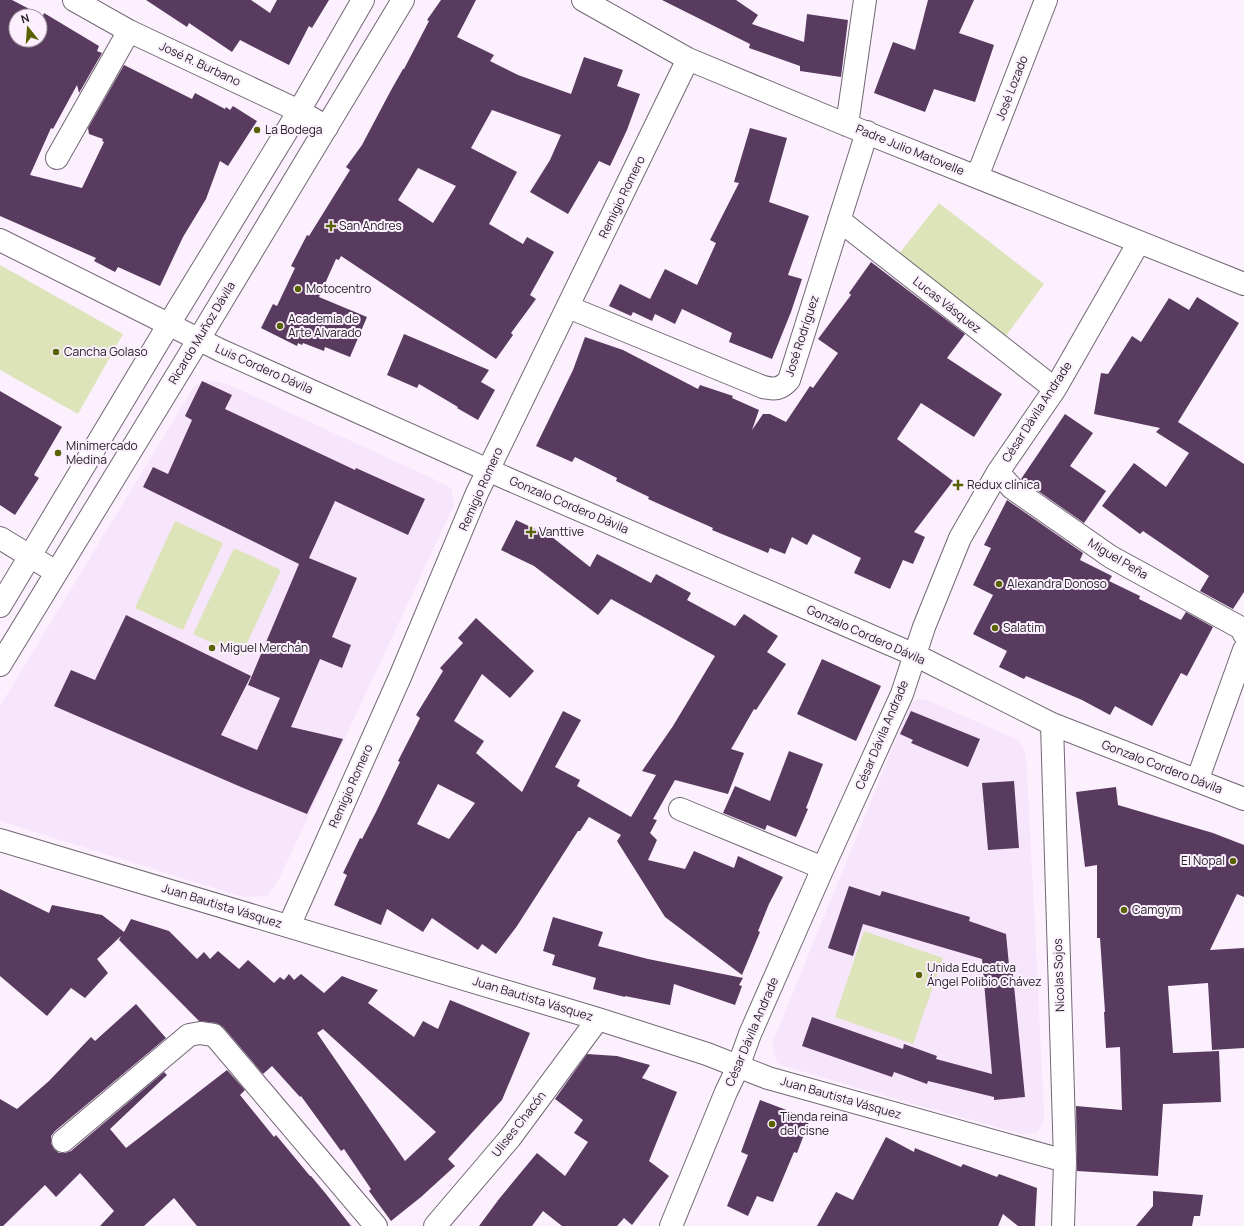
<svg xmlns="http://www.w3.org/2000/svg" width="1244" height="1226" font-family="Manrope,sans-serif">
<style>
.built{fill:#f7e5fb}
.green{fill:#dde4ba}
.building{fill:#593b5f;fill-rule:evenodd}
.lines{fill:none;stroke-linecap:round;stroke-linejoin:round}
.minor-casing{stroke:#726774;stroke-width:24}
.secondary-casing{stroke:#726774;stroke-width:24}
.minor{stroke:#fff;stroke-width:22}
.secondary{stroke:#fff;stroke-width:22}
.poi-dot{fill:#596200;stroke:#fcf0ff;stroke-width:1.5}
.labels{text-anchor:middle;stroke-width:4;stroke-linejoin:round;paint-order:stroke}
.street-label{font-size:12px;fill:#252126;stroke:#fcf0ff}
.poi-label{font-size:12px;fill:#252126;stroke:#fcf0ff;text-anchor:start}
</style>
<rect width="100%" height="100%" fill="#fcf0ff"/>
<path class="built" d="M208,380l12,2 14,5 204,94 13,7 3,17 -174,372 -12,18 -11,2h-14l-243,-76v-115l195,-321z
M918,699l9,1 85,37 7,4 5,7 2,8 8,151 10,208 -1,9 -7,9 -13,1 -117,-32 -119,-35 -10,-4 -3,-9 -2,-10 137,-336 4,-6z"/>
<path class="green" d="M939,203l105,81 -41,56 -105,-85z
M0,265l123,69 -45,80 -78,-44z
M175,521l48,22 -40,87 -48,-22z
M234,548l47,22 -40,86 -48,-22z
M864,931l79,27 -30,86 -78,-27z"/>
<path class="building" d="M0,0h12l31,16 1,-3 55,33 -2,5 5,2 -23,40 -2,-8 -24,44 -2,-1 -21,47 52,13 22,-46 -2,-1 1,-2 -14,-5 -1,-6 36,-63 68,34 3,-6 30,16 1,-2 4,3 3,-4 24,15 -29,45 -8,-5 -14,38 -23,38 -23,49 -42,-19 -3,5 -21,-11 2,-3 -96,-42zM16,16h24v24h-24z
M146,0h105l19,13 7,-13h52l-17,28 -3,-2 -20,39 -49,-25 -8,12 -43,-29 -2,4z
M441,0h35l-19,37 37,18 -4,6 28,14 53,19 13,-37 39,13 -6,16 23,8 -13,36 -17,36 -11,-5 -31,53 -38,-22 20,-32 11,-25 -69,-25 -21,38 46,24 -28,52 34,20 4,-7 27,15 -24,43 6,4 -25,34 2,2 -17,24 -155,-103 -2,4 -3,-1 -17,38 48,20 -17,40 -25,-10 -1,4 -21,-8 -1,2 -4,-2 -1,3 -36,-18 12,-24 4,2 18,-38 -4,-2 16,-31 2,1 41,-66 -4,-3 16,-22 28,-53 13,-23h1l25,-48 -2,-1zM418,168l38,18 -23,37 -35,-23z
M662,0h74l22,15 -6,9 52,18 3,-28 41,6 -7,57 -41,-6v-5l-51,-18 1,-4z
M928,0h46l-15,33 35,12 -19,57 -41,-13 -9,23 -51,-19 19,-51 22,8z
M750,128l37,10 -18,64 40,14 -21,59 14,4 -11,33 -19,47 -43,-17 3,-9 -50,-24 -7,15 -20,-10 -3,7 -19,-9 -2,4 -22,-10 11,-22 30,15 15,-30 32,16 19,-42 -6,-3 29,-57 -5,-1z
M871,262l94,72 -18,24 55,36 -28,43 -53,-34 -24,36 56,42 -39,51 11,5 -12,27 -10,-4 -13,29 -36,-16 7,-15 -48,-24 -6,11 -15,-8 -7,17 -15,-6 -2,5 -56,-23 1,-2 -65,-29 1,-2 -33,-16 1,-3 -42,-21 -3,5 -36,-16 37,-76 12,-33 38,13 75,39 2,-4 33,11 -1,2 27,12 -7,20 11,-16h7l16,8 24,-36 3,2 25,-35 -20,-14 33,-44 -2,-2z
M1197,297l42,26 -61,99 66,42v128l-11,17 -33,-18 9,-15 -66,-45 -3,3 -38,-28 32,-43 32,24 23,-34 -33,-21 4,-4 -66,-14 7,-41 7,1 24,-38 9,6 28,-44 20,12z
M404,334l85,36 -8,12 14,8 -17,30 -21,-12 1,-1 -39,-23 -2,4 -30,-13z
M202,381l30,14 -7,14 130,61 1,-2 69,31 -17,36 -73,-34 -26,57 48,20 -25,59 19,8 -9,23 -22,-9 -29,68 52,12 -36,75 -66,-27 -187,-81 17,-36 24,10 31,-65 125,61 -30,59 36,15 23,-52 -32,-13 51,-121 -156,-77 10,-20 15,7 24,-54 -7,-4z
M0,391l62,36 -28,48 5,3 -24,37 -15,-10z
M1065,414l28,19 -23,33 36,25 -22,32 -63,-44z
M1007,500l76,53 -3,7 32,16 -3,5 31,15 -1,3 42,21 5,-8 27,15 -26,49 -6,-3 -29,53 -37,-20 -5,9 -28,-15 -56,-24 -2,3 -25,-12 8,-16 -34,-17 20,-39 -20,-10 18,-37 -7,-3z
M516,520l36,17 38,30 7,-13 54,29 5,-9 35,19 -4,7 48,26 9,-12 34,22 -11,16 19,12 -30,46 -2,-1 -23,40 13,4 -16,41 -53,-14 -22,39 4,1 -7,13 7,7 -9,20 37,9 9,-18 40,17 4,-12 45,21 -14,27 -11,27 2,1 -18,43 -77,-58 -48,-76 4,-6 -32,-18 -9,14h-2l-61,95 -21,28 -14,-10 -4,6 -46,-32 -9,14 -36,-23 -6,16 -47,-20 13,-30 -4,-2 17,-35 2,1 14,-27 24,-50 -2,-1 22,-43 -4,-3 27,-44 -3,-3 23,-25 -5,-5 18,-20 58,53 -24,27 -28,-24 -28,47 30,20 -8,12 46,39 41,-81 18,9 -26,47 25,13 -3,6 54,31 25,-42 -14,-4 31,-45 42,-70 -104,-57 -13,16 -64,-49 -33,-16zM438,784l37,19 -26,36 -32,-15z
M822,659l59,27 -25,55 -59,-27z
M911,711l69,28 -12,28 -57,-24 2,-3 -13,-6z
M789,751l34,13 -17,44 2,1 -12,28 -29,-12 -2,5 -42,-17 12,-27 35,15z
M1014,781l5,67 -31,2 -6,-67z
M1116,787l2,18 95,28 31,12v52l-7,-3 -27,56 34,-2v100l-32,2 -4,-67 -40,3 5,67 46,-2 2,51 -58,2 -5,72 -81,-5 -1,-65 46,4 -2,-63 -14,1 -2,-36h1l-5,-74h-3v-73l-12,2 -9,-75z
M849,886l31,10 2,-5 88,26 -1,4 37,13 3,31h3l13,132 -31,3v-3l-66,-16 -1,3 -33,-12 -2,5 -90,-31 10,-29 91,32 1,-5 33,12 -1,3 56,15 -10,-115 -119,-35 -10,32 -25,-8z
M0,889l49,24 3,-8 50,10 22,17 7,-13 38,12 28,28 7,-7 6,7 8,-8 21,18 9,-9 26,23 6,-6 4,3 5,-6 5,6 7,-6 23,19 18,-17 36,14 -10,13 46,34 9,-16 15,8 12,-29 80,33 -28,67 -54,59 7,7 -34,31 -30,24 -22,-30 2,-2 -27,-40 -3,2 -40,-55 -1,1 -28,-31 -9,8 -40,-47 -7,-4 -17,-2 -80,-81 2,-4 -24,23 11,14 -23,25 -14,-10 -24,28 -47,-40zM323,1029l113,103 -31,29 -88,-128z
M553,917l50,15 -5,14 50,13 95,19 -4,7 3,1 -7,19 -61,-21 -4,21 -45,-9v1l-32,-8 3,-11 -44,-13 3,-10 -12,-4z
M136,1004l30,34 -111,93 -4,5v7l3,6 5,4h6l6,-2 93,-79 3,3 -57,54 16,19 101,-78 18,20 -5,5 34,42 2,-2 34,41h1l15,18 25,32h-154l-23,-28 -30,28h-44l14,-15 -34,-38 -24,24 -11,-12 -42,41h-3v-127l17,10 32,-28 42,-44 4,4z
M587,1054l30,2 33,9 -8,13 35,14 -28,69 20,15 -37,49 -8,-7 -7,8h-55l-19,-15 -11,15h-53l20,-27 38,-46 28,23 23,-34 -14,-9 9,-13 -28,-21z
M760,1100l50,19 -13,34 -3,-1 -21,50 -16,-6 -9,20 -21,-10 21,-51 -7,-3z
M886,1137l28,15 1,-4 46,19 2,-3 34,13 2,-3 38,14 -2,38h-17l-15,-12 -5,12h-181l19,-34 17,8z
M1153,1191l50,4 -3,21h-6l-2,10h-56l17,-20z"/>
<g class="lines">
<defs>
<path id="minor" d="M74,0l55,31 170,80 28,16
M583,0l105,59 159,66 397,159
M847,125l18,-125
M57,158l72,-127
M977,177l69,-177
M839,220l216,169
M0,240l220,110 288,129 407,176 137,69 192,75
M568,307l195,80c12,3 18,2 26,-7l78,-248
M998,472l14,16 99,69 130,71 3,6
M0,538l56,34
M1052,724l13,437 -2,65
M1197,781l47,-131
M680,809l143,59
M0,840l598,179 109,35 61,24 297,83
M289,926l111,-249 77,-184 211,-434
M63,1141l126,-106 11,-2 14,2 162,191
M435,1226l75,-88 88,-119
M671,1226l55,-134 12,-25 12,-33 73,-166 79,-174 22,-67 36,-89 38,-66 57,-83 84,-147"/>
<path id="secondary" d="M0,606l169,-282 130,-213 64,-111
M0,665l199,-326 204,-339"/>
</defs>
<use href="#minor" class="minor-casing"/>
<use href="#secondary" class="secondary-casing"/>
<use href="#minor" class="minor"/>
<use href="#secondary" class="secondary"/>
</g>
<g class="poi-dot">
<circle cx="257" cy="130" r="4"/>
<path d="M329 220h4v4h4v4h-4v4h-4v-4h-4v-4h4z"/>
<circle cx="298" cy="289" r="4"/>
<circle cx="280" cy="326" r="4"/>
<circle cx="56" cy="352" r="4"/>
<circle cx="58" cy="453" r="4"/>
<path d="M956 479h4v4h4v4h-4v4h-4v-4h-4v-4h4z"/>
<path d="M529 526h4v4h4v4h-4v4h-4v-4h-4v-4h4z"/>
<circle cx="999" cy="584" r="4"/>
<circle cx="995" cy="628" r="4"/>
<circle cx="212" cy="648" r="4"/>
<circle cx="1233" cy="861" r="4"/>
<circle cx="1124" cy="910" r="4"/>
<circle cx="919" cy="975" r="4"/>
<circle cx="772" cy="1124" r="4"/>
</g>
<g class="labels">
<g class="street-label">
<text transform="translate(200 64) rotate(25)" y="4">José R. Burbano</text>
<text transform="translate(1012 88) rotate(-69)" y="4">José Lozado</text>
<text transform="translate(910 150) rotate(22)" y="4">Padre Julio Matovelle</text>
<text transform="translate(622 197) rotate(-64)" y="4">Remigio Romero</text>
<text transform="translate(947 305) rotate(38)" y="4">Lucas Vásquez</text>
<text transform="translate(202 333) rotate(-59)" y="4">Ricardo Muñoz Dávila</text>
<text transform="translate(802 336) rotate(-72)" y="4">José Rodríguez</text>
<text transform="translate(264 369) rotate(24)" y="4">Luis Cordero Dávila</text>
<text transform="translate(1037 412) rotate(-57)" y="4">César Dávila Andrade</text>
<text transform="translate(481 489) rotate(-66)" y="4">Remigio Romero</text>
<text transform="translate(569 505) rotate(23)" y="4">Gonzalo Cordero Dávila</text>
<text transform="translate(1118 559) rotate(31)" y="4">Miguel Peña</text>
<text transform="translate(866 635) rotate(24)" y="4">Gonzalo Cordero Dávila</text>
<text transform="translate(882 735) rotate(-67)" y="4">César Dávila Andrade</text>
<text transform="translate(1162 767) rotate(21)" y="4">Gonzalo Cordero Dávila</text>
<text transform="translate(351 786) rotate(-66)" y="4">Remigio Romero</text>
<text transform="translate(222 906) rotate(17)" y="4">Juan Bautista Vásquez</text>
<text transform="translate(1059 975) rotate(-92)" y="4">Nicolas Sojos</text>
<text transform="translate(533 999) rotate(17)" y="4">Juan Bautista Vásquez</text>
<text transform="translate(752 1032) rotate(-67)" y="4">César Dávila Andrade</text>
<text transform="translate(841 1098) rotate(16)" y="4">Juan Bautista Vásquez</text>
<text transform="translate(519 1124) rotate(-52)" y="4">Ulises Chacón</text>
</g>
<g class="poi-label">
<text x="265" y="134">La Bodega</text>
<text x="339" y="230">San Andres</text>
<text x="306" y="293">Motocentro</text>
<text x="288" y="323">Academia de<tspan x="288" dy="14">Arte Alvarado</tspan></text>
<text x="64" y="356">Cancha Golaso</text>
<text x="66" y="450">Minimercado<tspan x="66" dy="14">Medina</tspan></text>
<text x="967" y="489">Redux clínica</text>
<text x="539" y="536">Vanttive</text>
<text x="1007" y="588">Alexandra Donoso</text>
<text x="1003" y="632">Salatim</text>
<text x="220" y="652">Miguel Merchán</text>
<text x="1225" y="865" text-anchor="end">El Nopal</text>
<text x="1132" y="914">Camgym</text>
<text x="927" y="972">Unida Educativa<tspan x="927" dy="14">Ángel Polibio Chávez</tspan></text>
<text x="780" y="1121">Tienda reina<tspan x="780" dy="14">del cisne</tspan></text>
</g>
</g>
<g transform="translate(28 28) rotate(343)"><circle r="19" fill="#fcf0ff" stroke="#a69da8"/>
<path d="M0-3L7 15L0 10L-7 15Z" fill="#596200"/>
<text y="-6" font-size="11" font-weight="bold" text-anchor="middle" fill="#252126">N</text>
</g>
</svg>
